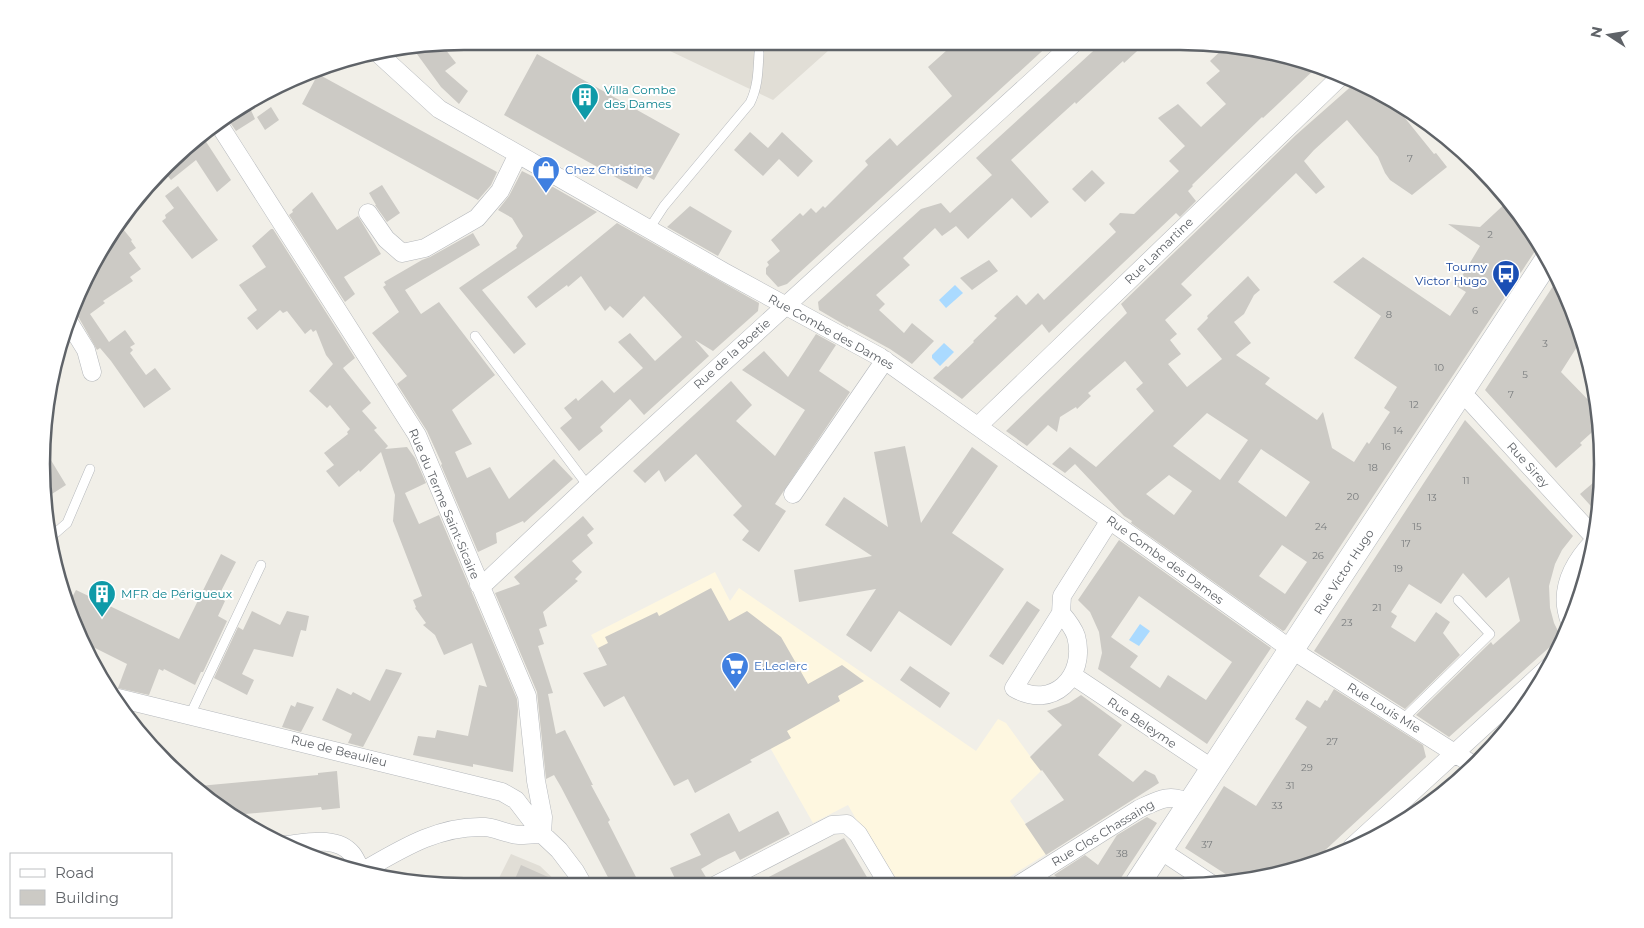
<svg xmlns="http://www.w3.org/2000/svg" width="1644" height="928" font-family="Montserrat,sans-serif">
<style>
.commercial{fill:#fef7e0}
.education{fill:#e1ded6}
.water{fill:#aadaff}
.building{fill:#cccac5;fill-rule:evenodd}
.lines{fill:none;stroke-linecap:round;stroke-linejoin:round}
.service-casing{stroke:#b5b8bc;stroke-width:10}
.minor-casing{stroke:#b5b8bc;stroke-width:19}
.secondary-casing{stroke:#b6babf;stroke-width:26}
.service{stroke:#fff;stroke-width:9}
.minor{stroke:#fff;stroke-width:18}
.secondary{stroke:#fff;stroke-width:25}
.labels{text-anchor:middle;stroke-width:4;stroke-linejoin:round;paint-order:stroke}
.number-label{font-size:10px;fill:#7a7d7f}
.culture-label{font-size:12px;fill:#0d838f;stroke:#fff;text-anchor:start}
.shop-label{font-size:12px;fill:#366cbe;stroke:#fff;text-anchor:start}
.street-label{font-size:12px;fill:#5f6368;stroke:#fff}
.transit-label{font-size:12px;fill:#164399;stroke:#fff;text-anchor:end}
.rim{fill:none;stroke:#5f6368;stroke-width:2.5}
</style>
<rect width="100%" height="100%" fill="#f1efe8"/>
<path class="commercial" d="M715,572l15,29 9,-13 237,163 22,-32 8,4 35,48 -31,30 36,53 -48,30h-105l-45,-79 -35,18 -49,-86 -90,49 -83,-151z"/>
<path class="education" d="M649,41l189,1 -65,58z
M511,854l29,12 20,19 -65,1z"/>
<path class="water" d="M955,285l8,8 -17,15 -7,-8z
M944,343l10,9 -14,14 -8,-8v-3z
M1140,624l10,7 -11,15 -10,-6z"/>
<path class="building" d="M956,42h96l-265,242 -9,3 -12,-13v-6l3,-3 -2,-3 13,-11 -9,-11 29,-27 3,3 8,-8 5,5 7,-7 2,2 43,-43 -3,-4 25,-23 7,8 55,-50 -24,-29z
M1103,42h44l-23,21 -1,-2 -47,43 -1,-2 -64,58 38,42 -18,16 -19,-20 -44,41 -12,-13 -14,10 -7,-8 -32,30 7,7 -34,30 9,9 -6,6 25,23 8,-10 22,18 -22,23 -22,-15 -42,-23v1l-29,-17 -1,-8 103,-93 20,-6 9,10 42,-38 -16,-17z
M442,45l14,18 -11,8 23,20 -9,13 -18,-17 -27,-37z
M1227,45l63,11 27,11 -54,51 -1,-1 -70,68 1,1 -5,5 8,10 -16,16 -4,-4 -127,120 -7,-9 -80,75 -29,-21 13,-12 2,1 26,-25 -1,-1 24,-23 -3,-2 23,-21 9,10 12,-12 6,7 72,-68 -7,-8 11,-11 14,1 45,-43 -10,-10 16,-15 -27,-28 20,-14 23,23 25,-23 -20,-21 14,-12 -10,-10z
M537,54l143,80 -26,46 -9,-5 -8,14 -133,-74z
M318,74l179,98 -6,13 -13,15 -176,-96z
M1355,83l33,14 46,57 2,-1 11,14 -35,28 -22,-15 -5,-7 -7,-16 -31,-37 -33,30 -10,11 21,26 -9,7 -20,-21 -115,111 11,11 -27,25 12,14 -7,6 11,14 -13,10 19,23 35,-28 -25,-30 11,-11 -1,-2 41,-40 12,14 -6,5 -10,19 -10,8 17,21 -15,12 34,23 -5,6 52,36 6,-8 9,36 22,14 13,-20 2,2 21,-32 -6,-4 13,-21 -43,-29 27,-42 -48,-34 30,-25 87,59 16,-24 -10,-6 24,-40 -32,-22 32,3 29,-27 7,7 23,38 -254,385 -2,1 -152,-108 1,-2 -8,-5 -49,-52 -10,9 -13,-9 18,-17 26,20 58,-56 -18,-22 7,-6 -18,-22 -37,32 3,3 -14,13 -1,-2 -16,10 -3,15 -9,-7 -21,21 -21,-15 121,-118 -6,-9 175,-169zM1207,413l41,27 -28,40 -47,-34zM1261,449l49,33 -24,35 -48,-35zM1169,475l23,16 -18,24 -28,-21zM1282,545l25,17 -22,32 -26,-18z
M249,106l6,13 -19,12 -9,-13z
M271,107l8,13 -14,10 -8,-13z
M750,132l18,16 14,-16 31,29 -15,16 -19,-18 -16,17 -29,-26z
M201,134l30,46 -14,12 -21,-32 -25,20 -6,-7z
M1092,170l13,13 -20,19 -13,-13z
M522,171l24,12 51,29 -115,78 44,54 -12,10 -55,-66 58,-40 -1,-2 7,-10 -11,-18 -14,-8 11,-14z
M382,185l18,28 -13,9 -12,-17h1l-7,-12z
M178,186l40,54 -26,19 -30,-38 4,-3 -1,-3 9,-7 -9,-12z
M312,192l25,38 21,-14 23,38 -37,23 11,17 -10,8 -56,-87 4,-3 -1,-2z
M690,206l42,25 -14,25 -51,-29z
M118,223l14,17 -1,1 5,7 -7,5 12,16 -11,8 3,4 -30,20 2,2 -15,11 19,28 16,-12 10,14 -5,3 3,3 -3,3 16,22 9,-7 16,21 -27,19 -33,-47 -11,-13 -3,2 -18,-32 -5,-4 39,-85z
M617,223l142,80 -1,8 -45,40 -18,-11 14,16 -65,59 -14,-16 -30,28 3,4 -24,20 -19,-23 12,-10 -8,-10 12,-10 2,3 24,-21 12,13 29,-25 -25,-26 12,-9 25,28 27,-24 -38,-41 -21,22 -13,-12 -5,5 -24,-35 -13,11 -1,-2 -31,23 -9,-11z
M271,229h2l82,129 -12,10 28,35 -9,8 15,17 -3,2 14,16 -3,3 22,-2 8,11 11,25 -21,10 14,31 20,-9 78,184 1,11 -5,62 -40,-8v3l-60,-12 5,-19 17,2 2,-8 31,6 11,-51 8,2 -15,-44 -28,12 -9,-20 -12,-10 3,-2 -11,-15 1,-1 -3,-7 9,-4 -29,-75 2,-26 -14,-43 -21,20 -1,-2 -20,17 -13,-16 8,-6 -10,-12 24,-19 -1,-2 3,-3 -20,-24 -3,3 -18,-17 24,-27 -7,-9 -10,-25 -3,2 -2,-3 -6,5 -18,-23 -4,2 -3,-3 -23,20 -10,-12 10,-8 -18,-25 27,-18 -14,-21z
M473,233l7,12 -75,45 16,24 18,-12 56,73 -43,35 20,34 -17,8 12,26 23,-11 19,32 45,-40 19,20 -49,44 -1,-2 -27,12 1,10 -19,9 -37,-87 1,-1 -15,-33 -30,-47 10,-8 -35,-43 27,-21 -16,-25 3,-2 -2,-3 38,-22 8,-3z
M989,260l9,11 -26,19 -12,-12z
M1559,277l23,62 -21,33 37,38 2,15 -20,18 2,2 -26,23 -71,-78z
M816,334l20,11 -17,26 31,21 -75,112 11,7 -27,41 -17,-12 7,-9 -16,-16 9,-9 -46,-52 -31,28 -6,-12 -14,13 -12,-12 98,-90 21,24 -16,16 39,35 30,-46 -63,-40 22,-19 24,26z
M1465,420l108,116 -11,14 -7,14 -6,22 1,22 4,15 7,14 -112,100 -33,-22 75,-73 2,3 27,-24 -11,-44 -23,21 -23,-25 -22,31 -32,-20 -18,28 6,4 -6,11 24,15 21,-30 14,10 -7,11 17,22 -55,54 -91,-58z
M905,446l16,77 51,-76 26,19 -46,67 52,36 -53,77 -52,-35 -28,41 -25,-17 30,-46 -77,13 -5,-32 78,-14 -47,-31 19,-28 44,30 -14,-75z
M46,452l20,33 -22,14 -2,-8z
M1601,476l-1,17 -1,22 -19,-21z
M583,516l11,13 -7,6 6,8 -21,18 10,11 -7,7 3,2 -35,31 4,14 -8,3 5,15 -6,2 15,47 -5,1 8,40 9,-4 28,55h-2l19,35 -2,2 32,63h-28l-51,-98 -7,-12 -8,4 -9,-87 -42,-99 25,-9 -6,-7z
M1119,540l152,108 -64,96 -109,-75 4,-16 -3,-21 -9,-20 -12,-12zM1139,596l93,66 -26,38 -38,-25 -8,13 -30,-21 8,-11 -27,-19z
M221,554l15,8 -18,35 7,4 -7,15 9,5 -24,51h-2l-6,13 -31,-16 -1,2 -4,-2 -10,26 -31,-7 9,-24 -44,-22 -10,-16 -5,-21 8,-15 103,49z
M711,588l18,33 18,-10 34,26 27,47 34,-19 22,16 -26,15 2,5 -53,30 4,7 -41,22 2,2 -57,31 -7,-14 -14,7 -50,-90 -20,11 -21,-34 24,-8 -9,-17 10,-5 -3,-6 52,-25 2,4z
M1027,601l13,9 -37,55 -14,-9z
M252,611l28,14 7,-14 22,5 -3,15 -5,-1 -8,27 -39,-8 -12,25 12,6 -7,15 -33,-17 24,-51 5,3z
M910,666l40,27 -10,15 -40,-28z
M386,669l16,4 -39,74 -15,-4 4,-9 -30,-14 15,-32 14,7 2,-3 17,9z
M1334,689l89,56 3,12 -118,109 -70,16 -53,-34 39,-62 32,20 51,-79 -12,-8 12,-19 13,8 5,-8 2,1z
M1081,695l41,30 -24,30 35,27 12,-12 10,5 4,8 -113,72 -21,-31 39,-24 -22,-30 -1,1 -11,-14 32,-32 -15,-14 22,-8z
M297,702l17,5 -13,25 -19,-5 9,-22 4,2z
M337,771l3,37 -18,2 -1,-3 -87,8 -35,-29 119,-11v-2z
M778,811l12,23 -50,26 -5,-9 -17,8 -17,10 6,10 -2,6h-27l-8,-17 31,-13 -11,-21 39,-21 10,19z
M1147,817l10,6 -40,61h-51l-12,-9 31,-20 13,10 19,-30z
M844,838l27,46 -118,1 76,-39z
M521,865l45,20 -54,1z"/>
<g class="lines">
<defs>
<path id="service" d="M649,229l15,-23 86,-103c8,-16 8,-32 9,-50
M475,336l113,150
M52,536l15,-13 23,-54
M190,715l71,-150
M1402,720l88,-86 -32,-34"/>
<path id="minor" d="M380,55l59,54 285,163 156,85 412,293 183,116
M218,123l199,312 110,261 9,85 7,36 -1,17
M368,213l18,26 16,14 23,-5 52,-30 23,-27 18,-37
M70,324l16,26 6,22
M1460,393l10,8 125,137
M978,426l362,-349
M793,494l92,-134
M479,585l6,-2 103,-97 487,-444
M1061,613c6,7 12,14 15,23 11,40 -23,75 -62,52l47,-75 1,-17 48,-76
M1570,622c-12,-31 2,-58 24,-81
M1072,675l141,94
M118,698l384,94 14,8 26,34 17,16 16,21 8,14
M285,845c20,-2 52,-10 67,9 4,5 6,11 9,17
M1352,847l199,-182
M1160,850l50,33
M363,871c38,-22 76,-46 122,-44 11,1 22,7 34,8 7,0 16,-1 23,-1
M1020,884l119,-75c19,-9 32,-17 51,-5
M716,885l116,-60 15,-1 11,10 30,50"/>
<path id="secondary" d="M1138,883l410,-624"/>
</defs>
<use href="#service" class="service-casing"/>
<use href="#minor" class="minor-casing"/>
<use href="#secondary" class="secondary-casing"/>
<use href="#service" class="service"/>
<use href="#minor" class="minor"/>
<use href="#secondary" class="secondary"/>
</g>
<defs>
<symbol id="building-pin" viewBox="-11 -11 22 30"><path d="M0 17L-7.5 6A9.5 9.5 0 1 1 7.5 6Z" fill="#0f9aa8" stroke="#fff"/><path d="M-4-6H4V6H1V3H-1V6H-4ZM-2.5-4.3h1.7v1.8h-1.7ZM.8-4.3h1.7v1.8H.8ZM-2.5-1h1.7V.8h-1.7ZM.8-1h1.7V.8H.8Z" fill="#fff"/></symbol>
<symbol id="shop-pin" viewBox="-11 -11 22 30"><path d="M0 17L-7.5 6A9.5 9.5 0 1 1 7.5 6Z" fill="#3f7fe0" stroke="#fff"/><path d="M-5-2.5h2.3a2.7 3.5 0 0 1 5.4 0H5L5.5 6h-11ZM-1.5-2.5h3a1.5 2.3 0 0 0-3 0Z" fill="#fff"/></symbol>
<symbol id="bus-pin" viewBox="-11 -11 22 30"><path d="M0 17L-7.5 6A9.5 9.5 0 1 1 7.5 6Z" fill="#1a4fb4" stroke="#fff"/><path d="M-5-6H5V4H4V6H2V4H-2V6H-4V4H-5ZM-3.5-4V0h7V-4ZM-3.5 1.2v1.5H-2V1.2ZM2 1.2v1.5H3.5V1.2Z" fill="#fff"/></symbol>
<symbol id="supermarket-pin" viewBox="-11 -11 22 30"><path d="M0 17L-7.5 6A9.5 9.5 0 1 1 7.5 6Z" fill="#3f7fe0" stroke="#fff"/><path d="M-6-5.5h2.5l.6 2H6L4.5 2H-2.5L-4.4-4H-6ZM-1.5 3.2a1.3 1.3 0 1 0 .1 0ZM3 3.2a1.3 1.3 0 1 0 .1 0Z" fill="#fff"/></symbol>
</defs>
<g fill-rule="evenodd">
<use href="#building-pin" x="569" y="81" width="32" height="43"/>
<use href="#shop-pin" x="530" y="154" width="32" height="43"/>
<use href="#bus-pin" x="1490" y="258" width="32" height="43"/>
<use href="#building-pin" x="86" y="578" width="32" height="43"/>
<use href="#supermarket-pin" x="719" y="650" width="32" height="43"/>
</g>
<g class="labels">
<g class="number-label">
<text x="1410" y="162">7</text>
<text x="1490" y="238">2</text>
<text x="1475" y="314">6</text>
<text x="1389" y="318">8</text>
<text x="1545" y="347">3</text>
<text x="1439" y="371">10</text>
<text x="1525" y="378">5</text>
<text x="1511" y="398">7</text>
<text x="1414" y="408">12</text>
<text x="1398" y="434">14</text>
<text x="1386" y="450">16</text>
<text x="1373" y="471">18</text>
<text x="1466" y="484">11</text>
<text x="1353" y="500">20</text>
<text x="1432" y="501">13</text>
<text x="1321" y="530">24</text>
<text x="1417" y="530">15</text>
<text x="1406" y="547">17</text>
<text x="1318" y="559">26</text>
<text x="1398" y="572">19</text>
<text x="1377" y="611">21</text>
<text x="1347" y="626">23</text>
<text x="1332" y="745">27</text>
<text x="1307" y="771">29</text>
<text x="1290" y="789">31</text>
<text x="1277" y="809">33</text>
<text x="1207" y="848">37</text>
<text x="1122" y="857">38</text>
</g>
<g class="culture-label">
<text x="604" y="94">Villa Combe<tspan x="604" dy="14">des Dames</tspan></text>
<text x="121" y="598">MFR de Périgueux</text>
</g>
<g class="shop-label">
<text x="565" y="174">Chez Christine</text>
<text x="754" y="670">E.Leclerc</text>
</g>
<g class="street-label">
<text transform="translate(1159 251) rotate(-44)" y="4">Rue Lamartine</text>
<text transform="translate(831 332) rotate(29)" y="4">Rue Combe des Dames</text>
<text transform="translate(732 354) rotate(-42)" y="4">Rue de la Boetie</text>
<text transform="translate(1528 465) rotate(48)" y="4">Rue Sirey</text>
<text transform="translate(444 504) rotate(67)" y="4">Rue du Terme Saint-Sicaire</text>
<text transform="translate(1165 560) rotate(36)" y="4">Rue Combe des Dames</text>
<text transform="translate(1344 572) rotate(-57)" y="4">Rue Victor Hugo</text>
<text transform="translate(1384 708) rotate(32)" y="4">Rue Louis Mie</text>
<text transform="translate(1142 723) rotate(34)" y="4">Rue Beleyme</text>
<text transform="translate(339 751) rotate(14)" y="4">Rue de Beaulieu</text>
<text transform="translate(1103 833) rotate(-31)" y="4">Rue Clos Chassaing</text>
</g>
<g class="transit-label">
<text x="1487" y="271">Tourny<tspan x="1487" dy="14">Victor Hugo</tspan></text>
</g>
</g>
<path d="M0 0H1644V928H0ZM464 50H1180A414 414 0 0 1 1594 464V464A414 414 0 0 1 1180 878H464A414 414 0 0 1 50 464V464A414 414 0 0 1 464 50Z" fill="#fff" fill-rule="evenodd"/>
<path class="rim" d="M464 50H1180A414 414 0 0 1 1594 464V464A414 414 0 0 1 1180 878H464A414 414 0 0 1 50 464V464A414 414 0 0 1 464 50Z"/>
<rect x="10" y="853" width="162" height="65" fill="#ffffff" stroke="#bfc1c3"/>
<rect x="20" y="869" width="25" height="8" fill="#ffffff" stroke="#bfc1c3"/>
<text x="55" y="878" font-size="15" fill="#5f6368">Road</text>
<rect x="20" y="890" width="25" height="15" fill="#cccac5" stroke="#bfc1c3"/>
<text x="55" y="903" font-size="15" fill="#5f6368">Building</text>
<g transform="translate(1609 35) rotate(282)" stroke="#ffffff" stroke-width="4" paint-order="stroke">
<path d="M0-4L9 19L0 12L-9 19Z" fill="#5f6368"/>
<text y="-8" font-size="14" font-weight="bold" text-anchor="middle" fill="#5f6368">N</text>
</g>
</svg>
